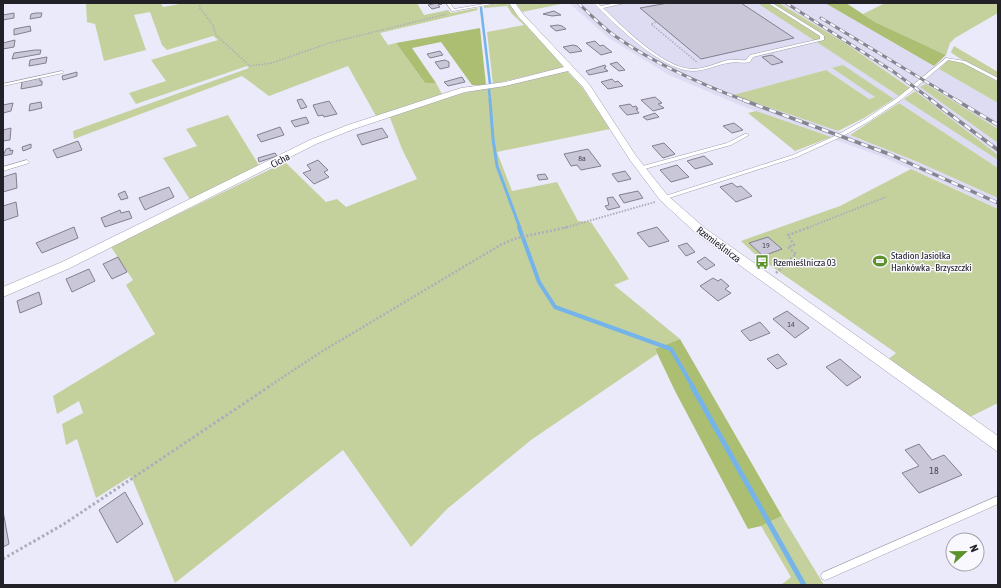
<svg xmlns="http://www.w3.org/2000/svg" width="1001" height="588" font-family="'Asap Condensed',sans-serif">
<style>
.built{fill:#dedcf3}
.green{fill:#c4d19d}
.forest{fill:#acbe72}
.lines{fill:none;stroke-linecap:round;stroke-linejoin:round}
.stream-far3{stroke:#74b4ea;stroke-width:2.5}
.stream-far2{stroke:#74b4ea;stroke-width:3}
.stream-far1{stroke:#74b4ea;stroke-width:4}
.stream{stroke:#74b4ea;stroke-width:5}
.building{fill:#cac8d8;stroke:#81808e}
.service-casing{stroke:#a09eae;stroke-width:1}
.minor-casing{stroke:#a09eae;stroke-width:1}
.path-far3{stroke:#aeadba;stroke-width:1.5;stroke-dasharray:1.5 1.5;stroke-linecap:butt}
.path-far2{stroke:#aeadba;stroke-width:2;stroke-dasharray:1.5 1.5;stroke-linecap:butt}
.path-far1{stroke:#aeadba;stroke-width:2.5;stroke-dasharray:2 2;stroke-linecap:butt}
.path{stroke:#aeadba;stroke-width:3;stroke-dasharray:2.5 2.5;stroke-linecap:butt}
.service{fill:#fff;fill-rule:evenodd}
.minor{fill:#fff;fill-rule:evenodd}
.rail-far1-casing{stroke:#868590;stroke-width:3}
.rail-casing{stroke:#868590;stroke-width:3.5}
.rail-far1{stroke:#f9f8ff;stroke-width:2;stroke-dasharray:5.5;stroke-linecap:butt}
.rail{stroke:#f9f8ff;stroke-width:2.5;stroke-dasharray:7;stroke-linecap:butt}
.labels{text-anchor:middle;stroke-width:3;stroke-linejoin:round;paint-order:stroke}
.number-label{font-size:8px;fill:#4c4b53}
.street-label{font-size:10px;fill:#222127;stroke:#f9f8ff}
.poi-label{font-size:10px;fill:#222127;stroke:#f9f8ff;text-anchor:start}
.near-number-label{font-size:10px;fill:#4c4b53}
</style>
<rect width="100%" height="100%" fill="#ebeafa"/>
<path class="built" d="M569,3h188l241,157v8l-155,-102 -10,3 43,27 -7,3 -43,-29 -93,25 117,40 68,27 80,36v11l-66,-31 -52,-22 -138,-50 -73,-31 -59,-36z
M779,3h46l173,100v26l-72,-45 -5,3 77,56v12l-91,-70 -62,-42z"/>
<path class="green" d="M86,3h75l2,4 22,-4h232l7,12 24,-5 3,3 26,-5 1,2 -98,23 8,12 8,-2 29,40h11l6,11 -66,22 -28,-50 -79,30 -27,-20 -168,63 -1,-8 176,-63 -2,-2 -111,38 -7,-11 37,-12 -15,-21 67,-20 -5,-4 -46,14 -5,-5 -12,-33 -16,3 12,35 -42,11 -9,-37 -8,-2z
M504,3l6,2 8,12 46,48v2l-71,17 -6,-52 37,-7 -12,-11 -5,-8 -23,2v-2z
M516,3h50l-44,9z
M757,3h22l66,40 65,45 -11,8z
M885,3h113v10l-43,25 -5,5 -4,12 -71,-33 -12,-8z
M954,46l44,26v6c-8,-4 -45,-22 -47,-26z
M953,60l12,3 33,19v21l-59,-34 8,-8z
M843,65l51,34 -30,19 -26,13 -105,-36 93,-25 43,29 6,-2 -43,-29z
M567,71l15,16 28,42 -113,23 15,39 45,-9 21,39 13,1 38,57 -15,6 66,54 -25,10 2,5 -126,86 -84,69 -36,38 -68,-97 -168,133 -44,-107 -35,22 -19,-59 -11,6 -4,-21 21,-11 -4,-12 -22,13 -4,-18 102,-62 -29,-49 7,-5 -22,-33 174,-85 41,40 11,-3 9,8 71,-28 -15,-30 -13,-34 56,-18z
M926,84l72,45v14l-78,-56z
M915,91l83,64v5l-94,-61z
M899,103l99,65v30l-80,-36 -68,-27z
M756,111l75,26 -36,14 -47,-38z
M228,115l32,52 -69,34 -28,-43 34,-12 -11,-17z
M911,169l87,40v194l-28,14 -84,-56 10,-8 -138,-96 -17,-16 99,-35z
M782,516l42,69h-43l10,-8 -30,-51z"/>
<path class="forest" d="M825,3h21l29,19 71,33 -12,11z
M480,28l6,57h-14l-31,-43 -29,6 24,35h-11l-29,-40z
M680,339l102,177 -21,10 -13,3 -73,-138 -20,-42z"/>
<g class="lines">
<path class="stream-far3" d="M481,8l9,76
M489,89l1,12"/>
<path class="stream-far2" d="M490,100l3,39 4,27 23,62"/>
<path class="stream-far1" d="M519,227l20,55 16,25 116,42 22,38"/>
<path class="stream" d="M692,386l112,199"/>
</g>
<path class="building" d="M437,3l5,1 -4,1 2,2 -8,2 -4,-4z
M668,3h73l53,35 -93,21 -61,-51z
M554,11l7,4 -9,1 -9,-2z
M14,13v5l-11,2v-5z
M36,13h6l-1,4 -11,2 1,-5z
M558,25l4,1 4,3 -10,2 -6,-5z
M30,26l1,5 -17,4v-6z
M15,40l-1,7 -11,2v-6z
M595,41l5,5 3,-1 9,7 -11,3 -15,-12z
M573,45l4,1 5,5 -12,2 -7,-6z
M35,50h6l-1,4 -28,5 2,-6z
M440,51l3,4 -13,3 -3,-4z
M772,55l11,7 -11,3 -10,-8z
M47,57l-1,6 -17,3 1,-6z
M445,60l4,2v5l-9,2 -5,-7z
M617,62l8,8 -6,1 -9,-7z
M605,65l1,2 -2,1 4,3 -19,4 -3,-4z
M77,72v4l-14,4 -1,-4z
M462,77l3,5 -17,4 -4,-4z
M40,78v3h2v4l-21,4 1,-7z
M612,79l3,3 3,-1 5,5 -15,3 -7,-7z
M655,97l7,6 -4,1 6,4 -11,3 -12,-11z
M302,99l5,8 -6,2 -4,-9z
M329,101l8,13 -13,3 -1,-2 -5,1 -5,-11z
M41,102l1,6 -13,3 1,-7z
M13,103l-2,8 -8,2v-8z
M630,104l3,3 3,-1 2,3h-2l3,4 -12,2 -8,-9z
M655,113l4,4 -12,3 -4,-3z
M306,117l3,6 -14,4 -4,-6z
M734,123l9,7 -11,3 -9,-7z
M280,127l4,8 -23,7 -4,-7z
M11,128l-1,12 -7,1v-11z
M382,128l6,9 -26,8 -5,-10z
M78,141l4,9 -25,8 -4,-8z
M664,143l11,11 -12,4 -11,-12z
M31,144v4l-8,3 -1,-4z
M10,148v3l3,-1 -1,4 -9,2 3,-7z
M588,149l13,17 -20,4 -4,-5 -6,1 -7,-12z
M275,153l2,3 -18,6 -1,-4z
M704,156l9,8 -18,5 -8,-8z
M318,160l10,10 -4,2 5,5 -15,7 -11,-11 8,-3 -4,-5z
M677,165l12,12 -18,5 -11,-12z
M625,171l6,8 -13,3 -6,-8z
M16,173l1,15 -14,4v-15z
M545,174l3,5 -9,1 -2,-5z
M732,183l5,4 4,-1 11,10 -16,6 -16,-15z
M169,187l5,10 -29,13 -6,-12z
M125,191l3,7 -7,2 -3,-6z
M638,191l5,7 -19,5 -5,-8z
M613,197l7,10 -12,3 -3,-4 4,-1 -2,-7z
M16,202l2,14 -15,5v-15z
M120,210l1,3 8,-2 3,7 -27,9 -4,-9z
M74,227l4,11 -36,15 -6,-10z
M657,227l12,14 -20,6 -12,-14z
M768,237l14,12 -19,7 -14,-13z
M687,243l8,9 -9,4 -8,-10z
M118,257l9,15 -15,7 -9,-15z
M705,257l10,8 -9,5 -9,-8z
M89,269l6,12 -23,11 -6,-13z
M713,278l5,3 3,-2 8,7 -4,3 6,4 -13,8 -18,-15z
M39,292l3,12 -22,9 -3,-12z
M787,311l22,17 -14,10 -22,-19z
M760,322l10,11 -20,8 -9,-10z
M778,354l9,10 -10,5 -10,-10z
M840,359l21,18 -14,9 -21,-19z
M919,444l13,16 12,-5 18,20 -43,18 -17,-20 17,-7 -14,-16z
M125,492l18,32 -26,19 -18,-33z
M3,511l6,33 -6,3z"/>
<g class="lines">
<defs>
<path id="service" d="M446,3h4l4,6 36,-6h8l-45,8h-1z
M594,3h4l3,3 16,-3h8l-22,5c20,19 60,60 89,61 13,0 24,-6 36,-9 6,-1 12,1 18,0l4,-5 70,-16v-3l-3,-2 -49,-31h4l47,29 5,4v4l-71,17 -3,5c-7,2 -14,-1 -21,1 -12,1 -23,8 -36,8 -30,0 -78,-46 -99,-68z
M946,58l19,3 33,17v3l-35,-18 -15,-3 -47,40 -33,22 -25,14 -46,21 -131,42 -2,1 -3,-2 1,-1 131,-42 46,-21 25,-14 33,-22z
M62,71l2,1 -1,1 -60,13v-2z
M745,134h2l2,1 -18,10 -90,25 -2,-2v-1l88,-24z
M27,160l2,2v1l-26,8v-4z
M998,496v8l-170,75 -3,1 -3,-1 -1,-3 1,-3z"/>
<path id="minor" d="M509,3h6l8,11 66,70 47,72 32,40 38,33 292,207v16l-300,-217 -38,-35 -30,-40 -47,-73 -15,-16 -63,15 -40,6 -111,37 -38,15 -246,124 -67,29v-10l59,-25 248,-122 38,-15 113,-37 44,-6 59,-15 -46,-51z"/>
</defs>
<use href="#service" class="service-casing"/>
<use href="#minor" class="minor-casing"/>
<path class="path-far3" d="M202,3l-3,4 14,18 3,10 34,31 22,-3 57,-20 118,-29
M656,22l-5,2 47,39"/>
<path class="path-far2" d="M564,228l91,-26
M807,228l79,-31"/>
<path class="path-far1" d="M776,273l20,-19 -8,-7 6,-2 -6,-10 22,-8
M268,387l53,-35 181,-108 15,-6 51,-11"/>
<path class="path" d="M3,559l61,-35 206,-138"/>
<use href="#service" class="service"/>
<use href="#minor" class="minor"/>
<defs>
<path id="rail-far1" d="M578,3c12,11 23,23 37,33 40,28 85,48 131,65
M786,3l108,69 39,29
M821,18l137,83"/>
<path id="rail" d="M743,100l146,54 109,49
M931,100l67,50
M956,100l42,25"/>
</defs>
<use href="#rail-far1" class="rail-far1-casing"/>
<use href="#rail" class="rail-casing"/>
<use href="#rail-far1" class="rail-far1"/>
<use href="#rail" class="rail"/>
</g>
<defs>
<symbol id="stadium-bare" viewBox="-9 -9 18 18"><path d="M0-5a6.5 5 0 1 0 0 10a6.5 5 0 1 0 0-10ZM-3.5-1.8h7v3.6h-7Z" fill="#5c912b" stroke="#f9f8ff" stroke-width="2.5" paint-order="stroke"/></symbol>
<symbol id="bus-bare" viewBox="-9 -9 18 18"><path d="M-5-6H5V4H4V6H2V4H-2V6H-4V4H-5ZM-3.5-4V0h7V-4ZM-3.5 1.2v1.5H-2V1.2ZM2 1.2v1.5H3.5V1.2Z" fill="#5c912b" stroke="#f9f8ff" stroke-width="2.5" paint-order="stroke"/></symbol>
</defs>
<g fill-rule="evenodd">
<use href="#stadium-bare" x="870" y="251" width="20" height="20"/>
<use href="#bus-bare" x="752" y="252" width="20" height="20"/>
</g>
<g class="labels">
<g class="number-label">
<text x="582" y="161">8a</text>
<text x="766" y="248">19</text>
<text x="791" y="327">14</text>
</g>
<g class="street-label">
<text transform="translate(280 160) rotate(-28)" y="4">Cicha</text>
<text transform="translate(719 244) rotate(37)" y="4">Rzemieślnicza</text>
</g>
<g class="poi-label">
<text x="891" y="259">Stadion Jasiołka<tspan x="891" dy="12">Hankówka - Brzyszczki</tspan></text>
<text x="773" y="266">Rzemieślnicza 03</text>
</g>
<g class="near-number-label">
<text x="934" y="474">18</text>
</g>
</g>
<rect width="1001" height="588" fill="none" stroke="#222127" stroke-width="8"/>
<g transform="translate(965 552) rotate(68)"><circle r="19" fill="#f9f8ff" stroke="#a3a2a9"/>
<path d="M0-3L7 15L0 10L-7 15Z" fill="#5c912b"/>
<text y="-6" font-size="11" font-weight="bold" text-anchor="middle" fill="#222127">N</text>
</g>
</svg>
